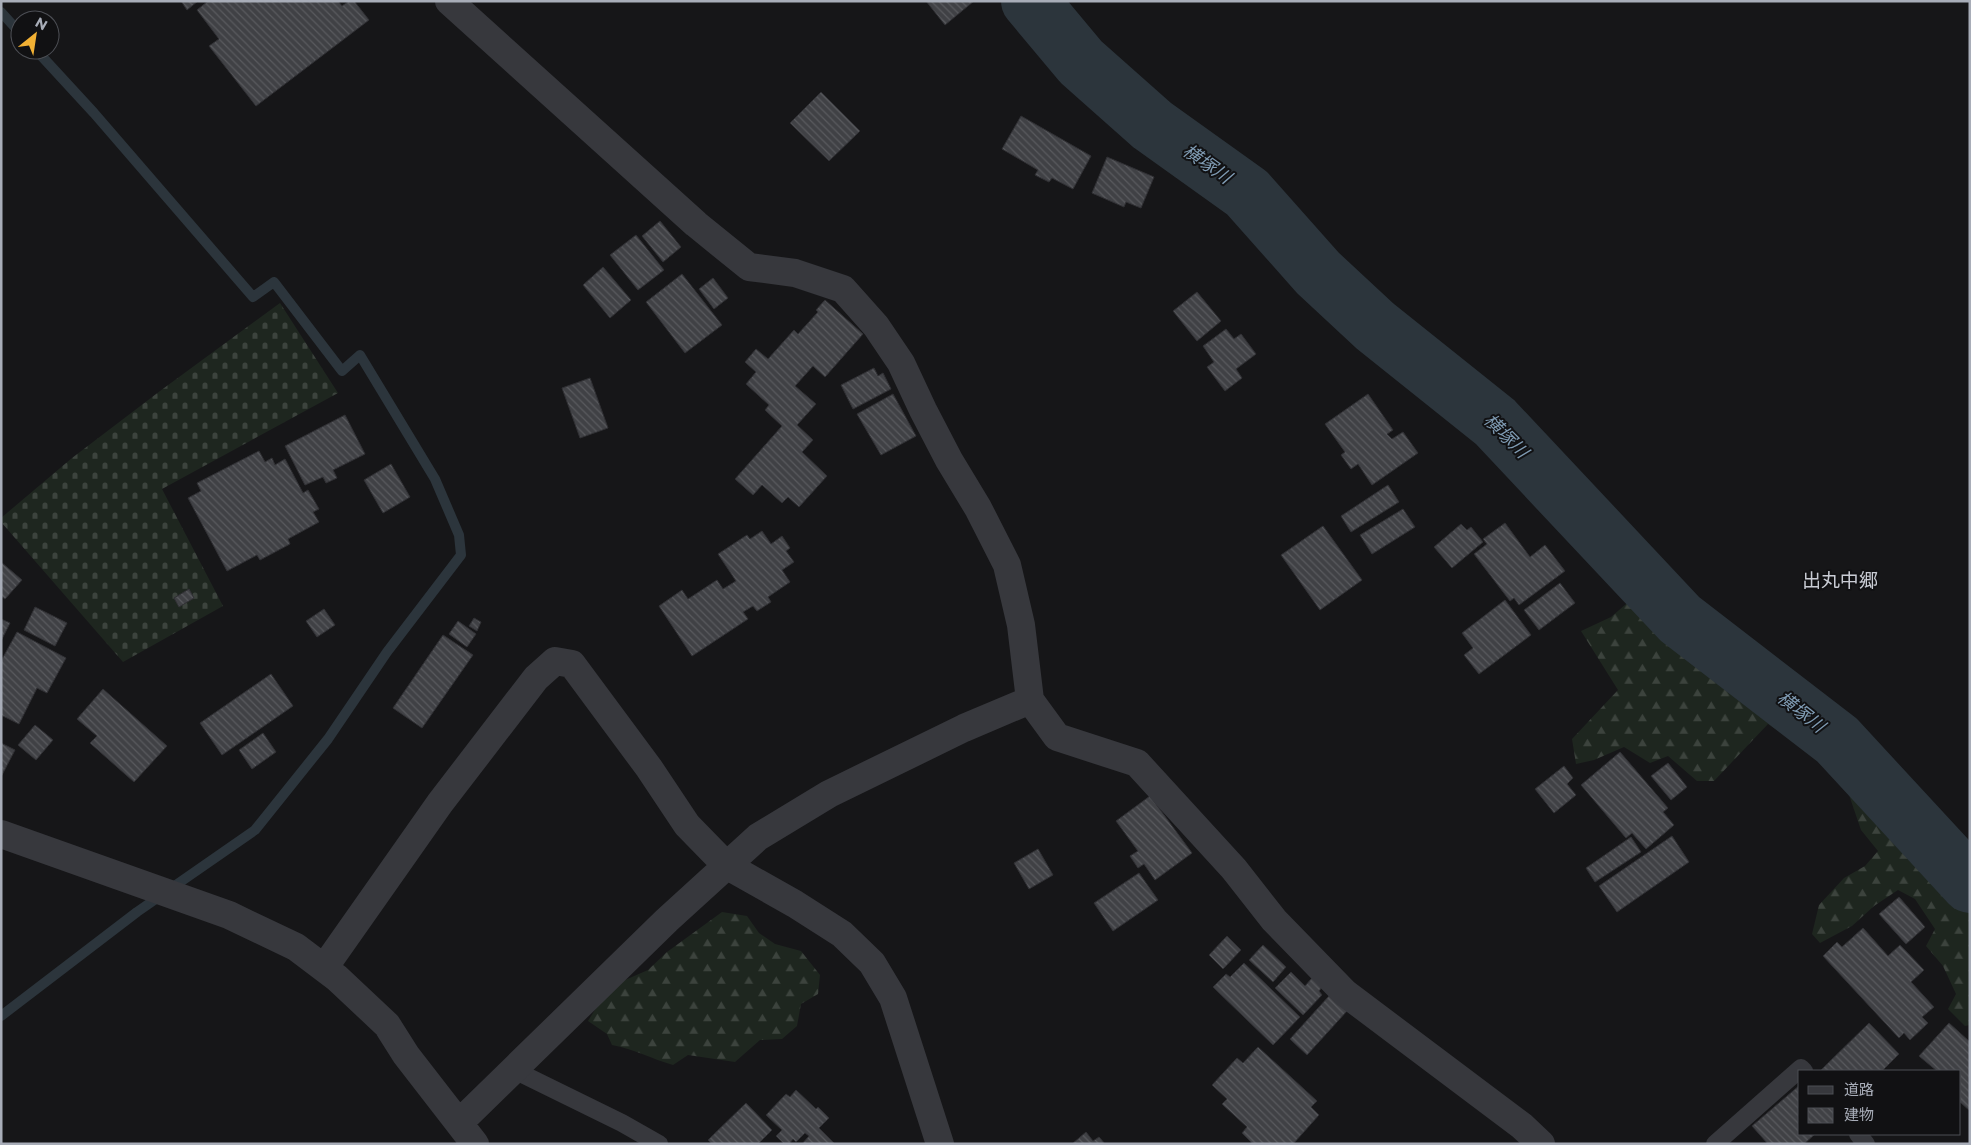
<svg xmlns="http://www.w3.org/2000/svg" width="1971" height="1145" font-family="Montserrat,'Noto Sans JP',sans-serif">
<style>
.forest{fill:url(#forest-firs)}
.cemetery{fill:url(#cemetery-stones)}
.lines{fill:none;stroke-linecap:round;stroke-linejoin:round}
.stream{stroke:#2c353c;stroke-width:10}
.river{stroke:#2c353c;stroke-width:58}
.building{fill:url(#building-back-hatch);stroke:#303034}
.service{stroke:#37383d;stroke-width:18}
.minor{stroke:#37383d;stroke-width:28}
.labels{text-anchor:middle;stroke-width:4;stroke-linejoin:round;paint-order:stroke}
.water-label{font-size:18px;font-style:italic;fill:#7f9bb3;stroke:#111113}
.quarter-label{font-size:19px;fill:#c9ccd4;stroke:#111113}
</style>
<defs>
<pattern id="forest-firs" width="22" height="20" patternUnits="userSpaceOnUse" patternTransform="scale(1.25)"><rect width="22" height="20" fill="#1e261f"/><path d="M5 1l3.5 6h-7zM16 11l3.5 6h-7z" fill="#3c433d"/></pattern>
<pattern id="cemetery-stones" width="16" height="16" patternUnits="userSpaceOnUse" patternTransform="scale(1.25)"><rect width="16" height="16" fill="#1e261f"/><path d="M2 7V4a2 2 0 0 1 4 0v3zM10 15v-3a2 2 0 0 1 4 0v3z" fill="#3c433d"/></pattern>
<pattern id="building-back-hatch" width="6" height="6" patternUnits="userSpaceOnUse" patternTransform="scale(1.25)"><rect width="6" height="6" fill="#404145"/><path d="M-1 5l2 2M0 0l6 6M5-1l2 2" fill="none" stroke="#595a5e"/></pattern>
</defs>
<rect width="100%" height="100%" fill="#161618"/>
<path class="forest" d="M1667,595l67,58 13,33 93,70 52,54 78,93v122l-5,1 -17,-17 8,-15 -13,-28 -17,-20 9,-17 -20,-30 -17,-9 -24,16 -22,20 -32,17 -8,-9 7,-29 25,-27 21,-12 13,-15 -17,-21 -15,-44 -22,-24 -56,-38 -54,57h-17l-29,-25 -18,7 -26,-16 -30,13 -18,4 -4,-25 46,-49 -37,-59 30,-14 22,-19z
M722,912l25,4 12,17 16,11 26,7 19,24 -2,19 -17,10 -4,22 -15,13 -22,1 -25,22 -47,-7 -15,10c-21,-6 -39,-16 -61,-20l-5,-11 -19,-13 21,-34 39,-17 19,-18z"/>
<path class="cemetery" d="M280,303l58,90 -176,96 61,117 -100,56 -122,-140v-4l71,-60 88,-67z"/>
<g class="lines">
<path class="stream" d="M1,12l19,21
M1,1016l136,-104 118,-82 73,-91 59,-87 74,-97 -2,-20 -24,-56 -75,-124 -18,16 -68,-89 -21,15 -159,-184 -58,-63"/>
<path class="river" d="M1030,1l51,61 71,63 95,68 71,80 57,53 120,96 185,197 157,121 133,144"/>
</g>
<path class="building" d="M181,1h17l-11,9z
M208,1h130l4,5 7,-5h5l15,19 -113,86 -47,-60 10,-7 -22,-29z
M926,1h48l-29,24z
M821,92l39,39 -31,30 -39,-38z
M1021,116l70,40 -18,33 -21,-11 -3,4 -14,-7 3,-5 -36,-21z
M1107,157l47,20 -13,31 -15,-6 -2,5 -32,-14z
M660,221l21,26 -18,15 -21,-26z
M636,235l28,35 -26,20 -28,-35z
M603,267l28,33 -21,18 -27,-33z
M682,274l40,51 -37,28 -39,-51z
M713,278l15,20 -14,11 -15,-20z
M1197,292l24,29 -24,20 -24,-30z
M825,300l38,34 -38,43 -12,-11 -18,20 21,18 -19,21 16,15 -11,12 25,24 -28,31 -11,-10 -6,6 -20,-18 -9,10 -18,-16 47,-53 -17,-16 4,-5 -23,-21 10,-12 -11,-10 11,-13 12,10 26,-29 4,4 20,-22 -2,-2z
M1226,329l8,10 7,-5 15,20 -20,15 6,9 -17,13 -18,-24 7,-5 -11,-16z
M874,368l4,8 5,-3 8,16 -38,20 -12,-24z
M590,378l18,50 -28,10 -18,-50z
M893,394l23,42 -35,19 -24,-41z
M1368,394l25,36 -6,4 5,5 11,-7 15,21 -46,32 -14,-21 -7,5 -10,-14 4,-3 -20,-28z
M345,415l20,39 -32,16 4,8 -11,5 -3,-6 -18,8 -20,-39z
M259,451l6,11 7,-4 3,7 10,-6 18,34 5,-3 11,19 -6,3 6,10 -31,17 2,5 -30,16 -3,-5 -30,16 -39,-73 13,-7 -4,-8z
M391,464l19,33 -27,16 -19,-33z
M1388,485l11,17 -48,30 -10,-16z
M1403,509l12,18 -43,27 -12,-19z
M1505,523l25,34 15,-12 20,26 -46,34 -5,-7 -4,3 -36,-47 13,-10 -4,-5z
M1461,524l6,6 4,-3 12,15 -31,26 -18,-21z
M1323,526l39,54 -42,30 -39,-55z
M762,531l9,13 11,-8 8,12 -4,3 8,11 -12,8 8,12 -22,15 3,5 -14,9 -4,-5 -10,6 5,7 -56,37 -33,-50 23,-16 6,9 29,-19 6,9 13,-8 -18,-27 29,-19 3,4z
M1,562l21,18 -17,19 -4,-3z
M1560,583l15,20 -36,27 -15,-20z
M189,589l5,9 -15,9 -5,-9z
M1505,600l26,35 -52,39 -15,-19 9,-7 -11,-15z
M35,607l32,16 -12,23 -31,-16z
M324,609l11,16 -18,12 -11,-16z
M474,618l7,4 -4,9 -8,-5z
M1,619l9,4 -9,18z
M458,621l18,13 -9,13 -18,-13z
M17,632l49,26 -19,35 -10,-5 -18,36 -18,-9v-54z
M443,635l30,20 -51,73 -29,-20z
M271,674l22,32 -71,49 -22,-32z
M103,689l64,57 -33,36 -44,-39 7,-7 -20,-17z
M35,725l18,15 -17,20 -18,-15z
M263,733l13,19 -24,17 -13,-19z
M1,743l14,7 -14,27z
M1620,752l48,56 -5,4 11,13 -28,24 -14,-16 -6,5 -45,-53z
M1668,763l19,24 -16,13 -20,-24z
M1564,766l9,12 -6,6 9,11 -22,18 -19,-24z
M1150,796l42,57 -37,27 -11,-16 -6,4 -8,-12 8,-5 -22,-30z
M1672,836l17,26 -72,50 -18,-26z
M1631,837l10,15 -46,30 -9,-14z
M1038,849l15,26 -24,14 -15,-26z
M1139,873l19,27 -45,31 -19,-28z
M1899,897l26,30 -19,17 -27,-30z
M1863,928l25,28 12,-11 24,25 -13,12 23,25 -12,10 6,6 -18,17 -6,-7 -5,5 -76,-82 14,-14 5,5z
M1227,936l14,14 -18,19 -14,-14z
M1263,945l23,22 -13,15 -24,-22z
M1244,963l56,54 -27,28 -60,-58 13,-13 4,3z
M1291,972l14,14 7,-8 10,9 -3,4 3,4 -19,20 -28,-27z
M1329,996l18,15 -40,44 -17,-16z
M1869,1023l30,31 -17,17h-62z
M1949,1023l21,19v69l-10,-9v-31h-23l-18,-15z
M1258,1047l59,54 -6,6 8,8 -26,29h-40l-11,-11 5,-6 -25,-23 5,-5 -15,-14 25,-27 6,5z
M1800,1085v49h15l-11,10h-36l-16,-18z
M796,1090l20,19 2,-2 11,11 -10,10 16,16h-33l7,-8 -4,-3 -9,9 -3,-3 -4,5h-5l-8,-8 6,-6 -16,-15 20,-21 4,3z
M746,1103l26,27 -14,14h-46l-4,-4z
M1086,1132l7,9 6,-4 6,7h-33z"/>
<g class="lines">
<path class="service" d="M512,1069l110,54 37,21
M1858,1134l8,10
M1715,1144l86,-76 3,3"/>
<path class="minor" d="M449,1l247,223 53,43 46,6 48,16 33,37 25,37 22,47 26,50 29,48 29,57 14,60 9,75 27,37 80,26 97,106 40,51 71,73 177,133 19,18
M1,834l228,81 67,32 41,31 50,47 19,30 69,89
M324,968l116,-165 96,-125 19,-17 17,3 77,104 38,57 39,40 69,39 47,30 30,29 21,35 47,146
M459,1123l208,-203 91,-83 71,-43 135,-66 66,-28"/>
</g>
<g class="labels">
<g class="water-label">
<text transform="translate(1207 164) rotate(35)" y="6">横塚川</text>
<text transform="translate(1506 436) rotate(45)" y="6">横塚川</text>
<text transform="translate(1801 712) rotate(38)" y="6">横塚川</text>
</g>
<g class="quarter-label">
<text x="1840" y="587">出丸中郷</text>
</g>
</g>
<rect width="1971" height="1145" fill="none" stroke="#a8adb8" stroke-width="5"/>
<rect x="1798" y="1070" width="162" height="65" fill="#111113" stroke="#4d4f55"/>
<rect x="1808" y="1086" width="25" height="8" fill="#37383d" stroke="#4d4f55"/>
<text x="1844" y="1095" font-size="15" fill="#a8adb8">道路</text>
<rect x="1808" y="1108" width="25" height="15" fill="url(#building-back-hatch)" stroke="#4d4f55"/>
<text x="1844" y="1120" font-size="15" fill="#a8adb8">建物</text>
<g transform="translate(35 35) rotate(30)"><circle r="24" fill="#111113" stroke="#4d4f55"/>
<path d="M0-4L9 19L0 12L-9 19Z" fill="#f2b134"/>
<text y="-8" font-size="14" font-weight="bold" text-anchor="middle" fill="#a8adb8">N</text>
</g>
</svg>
